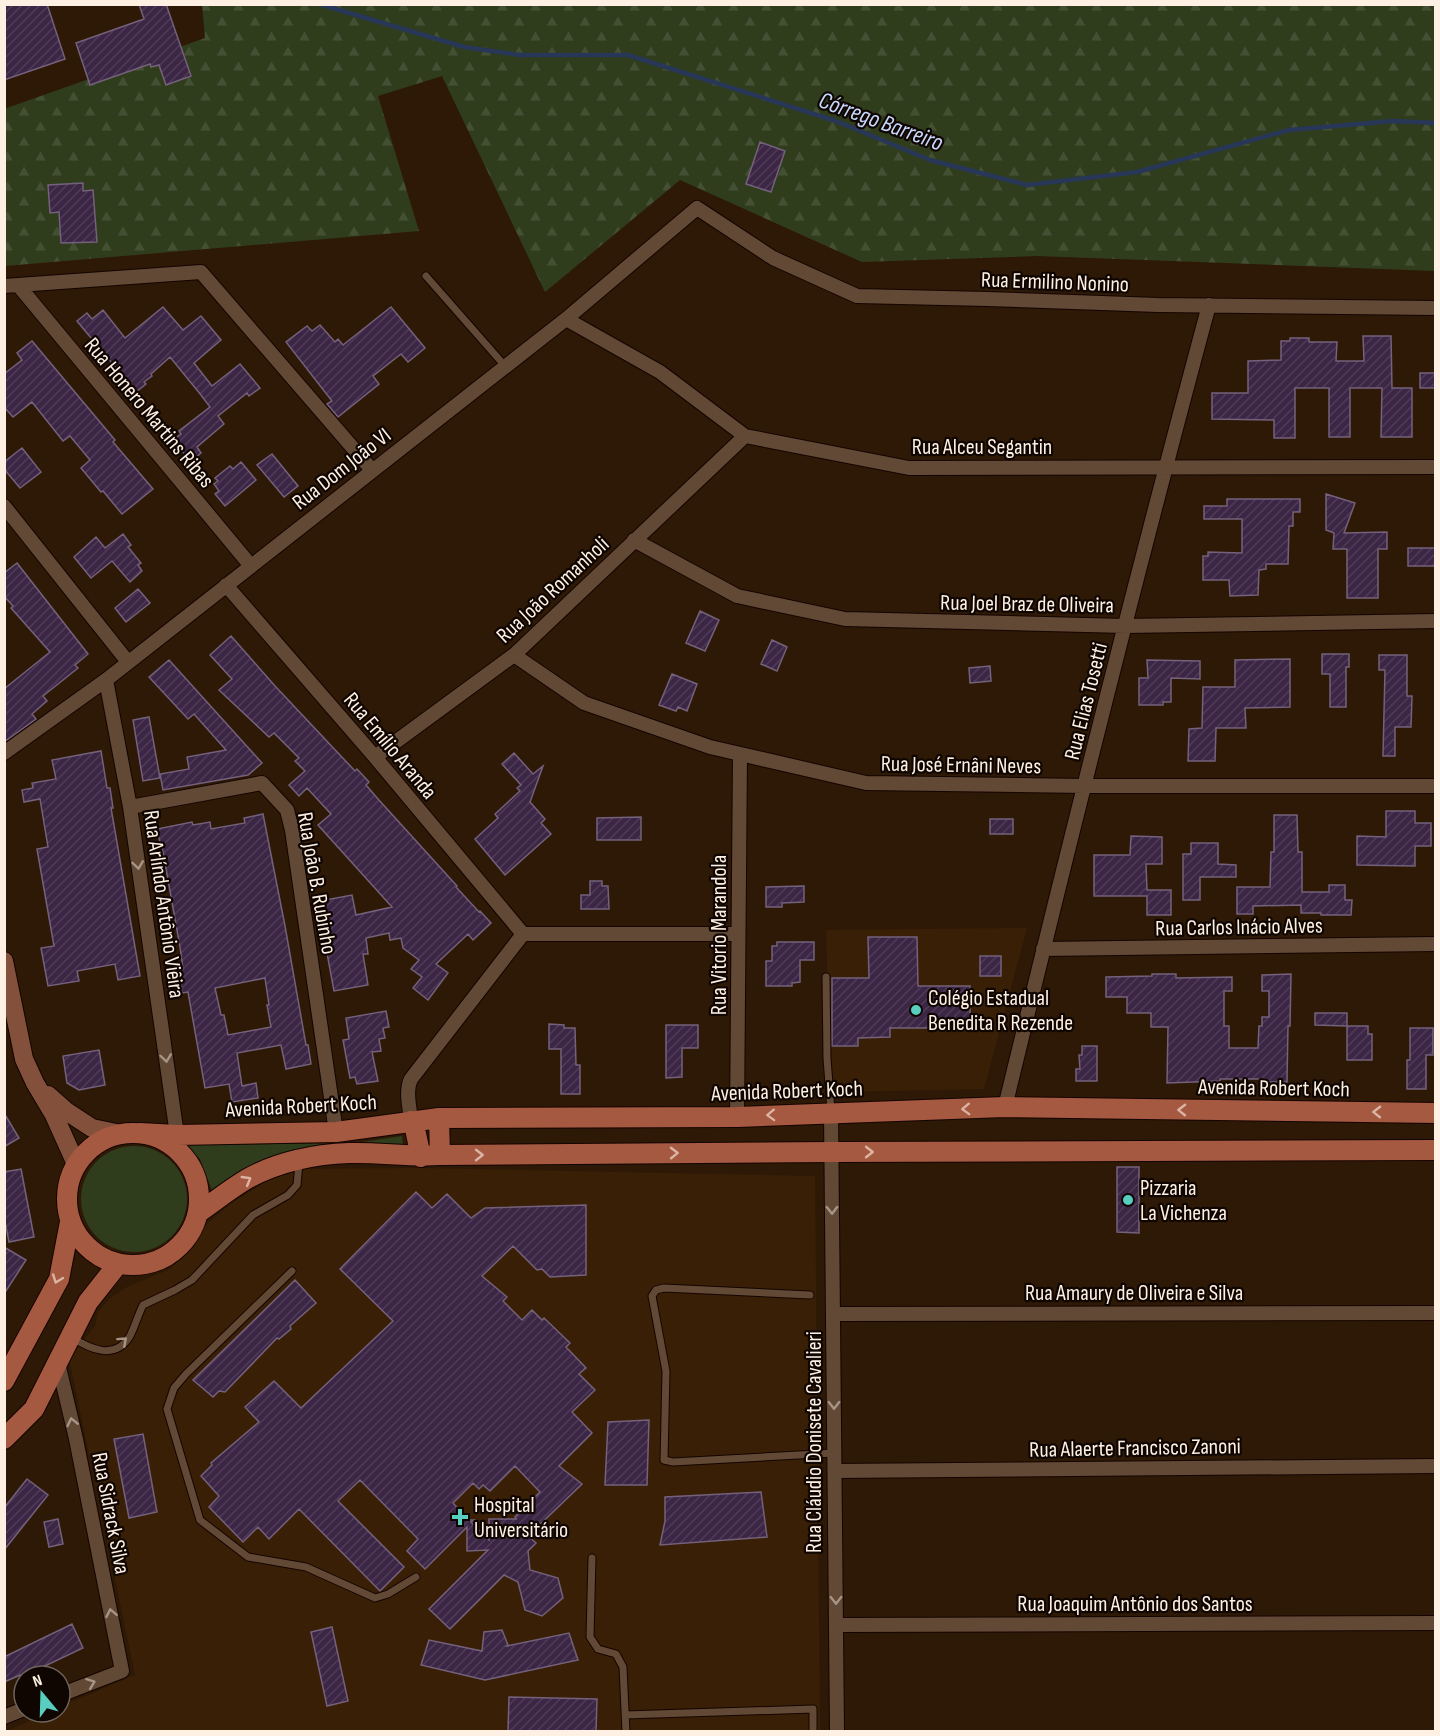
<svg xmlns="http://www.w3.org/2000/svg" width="1440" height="1736" font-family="'Sofia Sans Condensed',sans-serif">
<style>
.built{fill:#391f06}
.green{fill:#2f3d1d}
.forest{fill:url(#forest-firs)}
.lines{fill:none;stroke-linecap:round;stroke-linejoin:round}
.stream{stroke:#283758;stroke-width:4.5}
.building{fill:url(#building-hatch);stroke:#74617b;stroke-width:1.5;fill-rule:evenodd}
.lane-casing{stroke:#150400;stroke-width:9}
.street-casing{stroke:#150400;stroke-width:16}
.secondary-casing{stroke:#150400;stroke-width:20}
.primary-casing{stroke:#150400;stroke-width:22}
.lane{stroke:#614935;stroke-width:7}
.street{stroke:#614935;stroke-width:14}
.secondary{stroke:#83513b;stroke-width:18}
.primary{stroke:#a55941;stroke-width:20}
.oneway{stroke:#a89484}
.oneway2{stroke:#dbb4a3}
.poi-dot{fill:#58cec1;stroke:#0f0602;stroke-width:2}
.labels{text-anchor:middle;stroke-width:4.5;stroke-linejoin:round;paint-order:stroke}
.street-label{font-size:22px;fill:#fff0e4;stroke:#0f0602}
.poi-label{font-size:22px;fill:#fff0e4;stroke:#0f0602;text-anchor:start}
.water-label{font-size:24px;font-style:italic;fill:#c6d8fd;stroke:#0f0602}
</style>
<defs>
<pattern id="forest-firs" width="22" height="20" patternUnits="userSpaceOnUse" patternTransform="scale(1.5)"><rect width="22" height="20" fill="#2f3d1d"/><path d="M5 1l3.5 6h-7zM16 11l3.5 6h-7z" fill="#445033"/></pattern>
<pattern id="building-hatch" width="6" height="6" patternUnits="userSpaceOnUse" patternTransform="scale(1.5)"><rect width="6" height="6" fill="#3c2645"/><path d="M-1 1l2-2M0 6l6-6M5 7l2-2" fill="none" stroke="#503b57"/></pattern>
</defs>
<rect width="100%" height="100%" fill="#2e1906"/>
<path class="built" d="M1027,928l-43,161 -153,3 -5,-162z
M419,1168l396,8 5,555 -815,1 43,-20h12v-5l75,-32 -66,-317 26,-32 3,-14 11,-13 18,-12 43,-18 17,-16 20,-29 23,-20 45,-28 32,-7z"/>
<path class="green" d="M402,1136l1,11 -134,12 -36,17 -20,17 -13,-34 -14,-14 169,-2z
M81 1199a53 53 0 1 1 106 0a53 53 0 1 1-106 0Z"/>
<path class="forest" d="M202,5h1233v266l-397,-15 -176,6 -182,-82 -135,112 -103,-216 -64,20 41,135 -414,35 -1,-157 201,-71z"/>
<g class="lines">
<path class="stream" d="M319,4l145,43 56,8h108l208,66 94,39 97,25 110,-13 152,-42 104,-9 43,2"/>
</g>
<path class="building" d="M4,4h43l18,55 -61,21z
M139,4h27l25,72 -25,9 -7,-20 -8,2 -1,-3 -60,21 -14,-42 68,-24z
M760,142l25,9 -14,41 -25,-8z
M83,183v8l10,-1 4,52 -36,1 -2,-31 -9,1 -2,-28z
M163,307l20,23 18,-14 20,24 -27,23 18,23 28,-22 20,24 -11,8 -2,-3 -29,23 6,8 -27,23 4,6 -10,9 -18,-22 8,-6 -2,-3 31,-24 -9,-12 -31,-38 -19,17 1,2 -8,6 2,2 -10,8 -59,-71 10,-8 5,6 11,-9 22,28z
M391,307l34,41 -17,14 -7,-8 -28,22 6,8 -41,33 -11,-13 5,-3 -46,-59 21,-16 5,5 8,-6 15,17 3,-3 5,6z
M1363,336h28l1,52h20v49h-31l1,-49h-32v49h-21v-49h-34v50h-21v-18l-62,-1v-26h36v-32l33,-1v-19h9v-3h19v4h28l-1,19h28z
M32,341l83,99 -2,2 40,47 -31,25 -19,-23 -2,1 -20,-24 9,-8 -20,-24 -7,5 -31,-39 -19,15 -9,-10v-33l18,-14 -5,-7z
M1420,373h16v15h-16z
M22,448l19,24 -21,16 -16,-19v-7z
M272,454l26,32 -14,11 -27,-32z
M241,462l15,18 -31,26 -10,-12 4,-3 -5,-7 4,-3 -3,-3 15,-12 3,3z
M1326,494l29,9 -11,30 43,-1v17h-9v49h-31v-49h-14l1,-16 -8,-3z
M1227,499h73v13h-7v14h-4l-1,38h-22v5l-7,1 -1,25 -28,1 -1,-16h-26v-24h5v-4l34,1v-34h-38v-13h23z
M123,534l8,11 -3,2 13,16 -3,2 4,6 -12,11 -18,-21 -21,17 -17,-21 22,-20 9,11z
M1408,548h28v18h-28z
M17,563l71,91 -13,11 3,3 -35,28 4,5 -15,13 4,5 -32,23v-53l46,-37 -39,-44 2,-2 -9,-10v-23z
M138,589l12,14 -24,19 -11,-14z
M700,611l19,9 -14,31 -19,-8z
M231,636l44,50 80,85 2,-2 12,13 -3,3 12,14 79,87 -1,1 23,25 1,-1 11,12 -18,17 -5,-6 -32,30 12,9 -20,27 -15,-12 9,-11 -11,-8 8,-9 -16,-12 -2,-10 -11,2 -1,-7 -23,5 2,16h-5l5,31 -34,6 -15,-81 7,-2 -1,-8 27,-5 4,20 36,-8 -74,-82 13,-11 -24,-26 -8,8 -10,-11 16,-14 -10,-10 4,-3 -25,-25 -5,4 -50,-47 13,-11 -22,-24z
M772,640l15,7 -10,24 -16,-7z
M1322,654h27v13h-3v40h-16v-33h-8z
M1379,655h28v41h5l-1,31h-16v29h-12l2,-86h-6z
M1290,659v48l-45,1 1,20h-30l-1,33h-27l1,-32 13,-1 1,-41h32v-27z
M169,660l93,103 -14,12 -85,15 -3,-16 29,-5 -2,-12 39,-7 -32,-36 -6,5 -39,-42z
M1147,660l53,1v18l-29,-1v24h-8v3h-24v-27h9z
M990,666l1,15 -21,2 -1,-15z
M672,674l25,10 -10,27 -9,-4 -2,4 -17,-6z
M149,717l11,61 -17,3 -10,-61z
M101,751l6,37h3l3,20h-2l29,168 -22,4 -3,-16 -38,7 2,10 -31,5 -7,-38 13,-2 -17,-97 11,-2 -8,-48 -16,3 -2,-12 11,-2 -1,-5 24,-4 -4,-19z
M514,753l19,21 10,-8 -13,36 15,17 -4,4 10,11 -46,41 -30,-36 23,-21 -3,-4 25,-23 -3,-3 4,-3 -19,-21z
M1386,811h29v12h16v23h-16v20l-58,-1v-29l29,1z
M263,814l22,112 21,119h2l3,19 -25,5 -5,-24 -44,8 5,33 14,-3 2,15 -26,4 -3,-18 -24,4 -17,-96 -6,1 -3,-23 4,-1 -3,-22 -18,-101 -1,1 -4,-18 35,-7 1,3 17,-3 1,7 34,-6 -1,-5zM265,978l4,27h-2l4,22 -43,8 -4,-20h-3l-6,-27z
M1274,815h23l1,37h4v40h27v-7h16v15h7l-1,15h-30v-2h-20v-8l-48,1v8h-16v-27h33l1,-35h3z
M641,817v23h-44v-22z
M990,819h23v15h-23z
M1131,836l31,1v27h-16l1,26h24v25h-24v-19h-53v-41h36z
M1191,843h27v21l18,1v12h-36v23h-17v-46h8z
M590,881h12v5h6l1,23h-28v-14h9z
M804,886v16l-22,1v4h-16v-20z
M868,937h49l1,49h52v42h-80v9l-32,1v8h-26v-68h37z
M777,942h37v18h-14v22l-8,1v3h-26v-25h6v-15h5z
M980,956h21v20h-21z
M1152,974h24v4l56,-1v14h-8v35h5v22h29l1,-22h3v-9h7v-26h-7v-16l29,-1 -1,52h-2l-1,56h-22v-3h-45v2l-53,2 1,-56h-17v-14h-24v-16h-21v-20l46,-1z
M386,1011l3,16 -6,1 2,10 -6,1 2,12 -9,1 6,29 -21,3 -2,-7 -5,1 -7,-38 6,-1 -3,-21z
M1315,1013h32v13l-32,-1z
M549,1024l15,1v3h11l1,37h4v29h-19v-45h-12z
M666,1025h32v23h-16v29l-16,1z
M1347,1026h21v8h4v26h-25z
M1410,1028h23v27h-7v34h-19v-29h3z
M1082,1046h15v35h-21v-12h4l-1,-14h3z
M99,1050l6,35 -26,5 -12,-7 -4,-27z
M4,1113l15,25 -15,9z
M1117,1167h22v66l-22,-1z
M21,1169l13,68 -25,5 -5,-25v-45z
M416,1192l16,16 15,-14 24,24 14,-10 101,-3v70l-36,2 -8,-8 -5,1 -24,-24 -31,30 25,21 -4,4 19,19 10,-10 10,10 2,-2 26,25 -4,4 20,21 -7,6 16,16 -23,22 20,21 -33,33 23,18 -54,52 8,7 -8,8 2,19 28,8 5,20 -21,18 -17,-6 -7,-28 -14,-7 -54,54 -21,-20 59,-59 -21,1v-24l-42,42 -18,-18 11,-12 -58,-59 -22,21 66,66 -24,24 -81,-82 -30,30 -11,-12 -15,15 -34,-35 10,-11 -18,-20 11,-11 -1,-2 48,-41 -14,-15 29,-26 27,27 92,-87 -53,-52zM515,1466l25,26 -25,25 1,2h-27v21l-18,-18 3,-2h-5l-3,-3v3h-5l4,-4 -12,-13 20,-20 6,6 4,-4 7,6z
M4,1247l22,13 -22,34z
M295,1280l21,23 -26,23 1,3 -12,10 -2,-1 -52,54 -6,-1 -6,6 -20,-17z
M649,1420l-2,65h-42l3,-63z
M143,1434l14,78 -28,6 -15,-79z
M27,1479l21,16 -44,55v-42z
M761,1492l6,45 -107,8 5,-24v-24z
M58,1519l5,25 -14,3 -5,-25z
M72,1624l11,24 -57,27 -1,-2 -21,9v-25z
M332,1627l16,74 -21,5 -16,-74z
M502,1630l6,15 -1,1 62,-13 9,27 -93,20 -64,-15 8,-25 53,11 2,-19z
M509,1697l88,2 -1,32h-88z"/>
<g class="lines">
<defs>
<path id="lane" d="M426,276l79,90
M826,977l1,81 4,53
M292,1271l-106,103 -12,14 -7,21 33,111 48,37 58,10 69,31 13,-4 28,-17
M810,1295l-146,-7 -8,2 -4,6 14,75 -2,89 9,2 161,-9
M71,1337c19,12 44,24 59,-1 5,-10 8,-21 13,-31l32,-15 17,-10 61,-65 35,-20 9,-10 2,-22
M592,1558l-2,79 8,12 18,5 7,13 3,65
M625,1715l188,-6v23"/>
<path id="street" d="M18,285l233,281
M4,286l197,-14 171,198
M566,319l94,53 85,64 164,32 527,-1
M4,506l124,156
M634,540l103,56 108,23 280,7 311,-5
M226,585l149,172 148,177
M514,655l70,48 126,44 156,36 219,3h351
M106,680l24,127 47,328
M4,753l102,-73 460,-361 131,-111 76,50 84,38 130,3 171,6 278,3
M375,757l139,-102 231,-219
M130,807l132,-24 25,27 5,20 44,302
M523,934h215
M1043,949l393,-5
M1005,1107c65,-268 132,-535 204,-802
M831,1113l6,619
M737,1117l3,-363
M411,1121c-1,-13 -6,-30 0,-42l112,-145
M833,1314l603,-1
M58,1363l18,76 46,232 -62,24
M835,1471l601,-5
M836,1625l600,-2
M4,1717l20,-8"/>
<path id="secondary" d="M4,961l20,98 11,24 19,32 22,49
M48,1095l18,16 26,17 29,6"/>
<path id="primary" d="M439,1118l1,37
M411,1121l4,8 6,28
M67 1199a66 66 0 1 1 132 0a66 66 0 1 1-132 0Z
M140,1133l37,2 159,-3 103,-14 298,-1 268,-10 431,6
M198,1213c16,-11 32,-24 49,-34 30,-17 68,-25 102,-26 30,-1 60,4 91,2l391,-3 605,-2
M4,1381l55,-102 11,-57
M4,1439l30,-30 54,-107 30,-38"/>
</defs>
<use href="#lane" class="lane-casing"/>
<use href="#street" class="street-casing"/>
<use href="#secondary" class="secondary-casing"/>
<use href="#primary" class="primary-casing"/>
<use href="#lane" class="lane"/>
<use href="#street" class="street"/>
<use href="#secondary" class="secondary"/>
<use href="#primary" class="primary"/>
</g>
<defs><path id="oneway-chevron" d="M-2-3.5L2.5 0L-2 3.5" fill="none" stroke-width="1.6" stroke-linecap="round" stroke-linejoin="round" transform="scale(1.5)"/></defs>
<g class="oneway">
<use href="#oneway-chevron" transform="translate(138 865) rotate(82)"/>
<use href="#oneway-chevron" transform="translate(166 1058) rotate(82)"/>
<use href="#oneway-chevron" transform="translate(832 1210) rotate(89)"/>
<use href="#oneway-chevron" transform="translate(123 1341) rotate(-42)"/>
<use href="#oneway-chevron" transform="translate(834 1405) rotate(90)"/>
<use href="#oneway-chevron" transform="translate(72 1422) rotate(-103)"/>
<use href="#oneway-chevron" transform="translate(836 1600) rotate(90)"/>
<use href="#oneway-chevron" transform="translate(111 1613) rotate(-101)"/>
<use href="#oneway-chevron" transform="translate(91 1683) rotate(-21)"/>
</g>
<g class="oneway2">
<use href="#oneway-chevron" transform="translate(966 1109) rotate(178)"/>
<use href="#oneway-chevron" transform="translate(1182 1110) rotate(-179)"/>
<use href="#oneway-chevron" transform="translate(1377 1112) rotate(-179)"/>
<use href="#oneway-chevron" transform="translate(771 1115) rotate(178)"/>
<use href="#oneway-chevron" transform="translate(869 1152)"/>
<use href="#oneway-chevron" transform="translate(674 1153) rotate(-1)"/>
<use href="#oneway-chevron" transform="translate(479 1155)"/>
<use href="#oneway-chevron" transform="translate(247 1180) rotate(-31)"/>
<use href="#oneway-chevron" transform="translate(57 1279) rotate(110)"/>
</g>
<g class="poi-dot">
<circle cx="916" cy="1010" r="6"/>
<circle cx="1128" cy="1200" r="6"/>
<path d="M457 1508h6v6h6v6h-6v6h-6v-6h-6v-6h6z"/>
</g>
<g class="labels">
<g class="street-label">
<text transform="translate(1055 281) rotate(2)" y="8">Rua Ermilino Nonino</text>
<text transform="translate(150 412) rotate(50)" y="8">Rua Honero Martins Ribas</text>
<text x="982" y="454">Rua Alceu Segantin</text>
<text transform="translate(341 468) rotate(-38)" y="8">Rua Dom João VI</text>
<text transform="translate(552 589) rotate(-43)" y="8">Rua João Romanholi</text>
<text transform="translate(1027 603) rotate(1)" y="8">Rua Joel Braz de Oliveira</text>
<text transform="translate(1085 701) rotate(-76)" y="8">Rua Elias Tosetti</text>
<text transform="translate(391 745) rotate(50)" y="8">Rua Emílio Aranda</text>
<text transform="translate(961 764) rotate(1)" y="8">Rua José Ernâni Neves</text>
<text transform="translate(318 883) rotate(80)" y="8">Rua João B. Rubinho</text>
<text transform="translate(165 904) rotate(82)" y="8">Rua Arlíndo Antônio Viêira</text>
<text transform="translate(1239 926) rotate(-1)" y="8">Rua Carlos Inácio Alves</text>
<text transform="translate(718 935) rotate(-90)" y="8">Rua Vitorio Marandola</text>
<text transform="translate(1274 1087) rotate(1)" y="8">Avenida Robert Koch</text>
<text transform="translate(787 1090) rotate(-2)" y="8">Avenida Robert Koch</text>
<text transform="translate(301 1105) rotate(-3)" y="8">Avenida Robert Koch</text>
<text x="1134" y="1300">Rua Amaury de Oliveira e Silva</text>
<text transform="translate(813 1442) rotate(-90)" y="8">Rua Cláudio Donisete Cavalieri</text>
<text transform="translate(1135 1447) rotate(-1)" y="8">Rua Alaerte Francisco Zanoni</text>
<text transform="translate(112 1513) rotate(79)" y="8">Rua Sidrack Silva</text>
<text x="1135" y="1611">Rua Joaquim Antônio dos Santos</text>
</g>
<g class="poi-label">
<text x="928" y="1005">Colégio Estadual<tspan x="928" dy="25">Benedita R Rezende</tspan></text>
<text x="1140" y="1195">Pizzaria<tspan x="1140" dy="25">La Vichenza</tspan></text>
<text x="474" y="1512">Hospital<tspan x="474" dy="25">Universitário</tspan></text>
</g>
<g class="water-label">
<text transform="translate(881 121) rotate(20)" y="8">Córrego Barreiro</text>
</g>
</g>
<rect width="1440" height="1736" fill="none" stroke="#fff0e4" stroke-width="12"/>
<g transform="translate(42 1694) rotate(341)"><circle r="28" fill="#0f0602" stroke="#6f645c" stroke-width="1.5"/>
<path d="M0-4.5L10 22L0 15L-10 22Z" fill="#58cec1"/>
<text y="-9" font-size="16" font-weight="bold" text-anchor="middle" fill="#fff0e4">N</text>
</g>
</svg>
